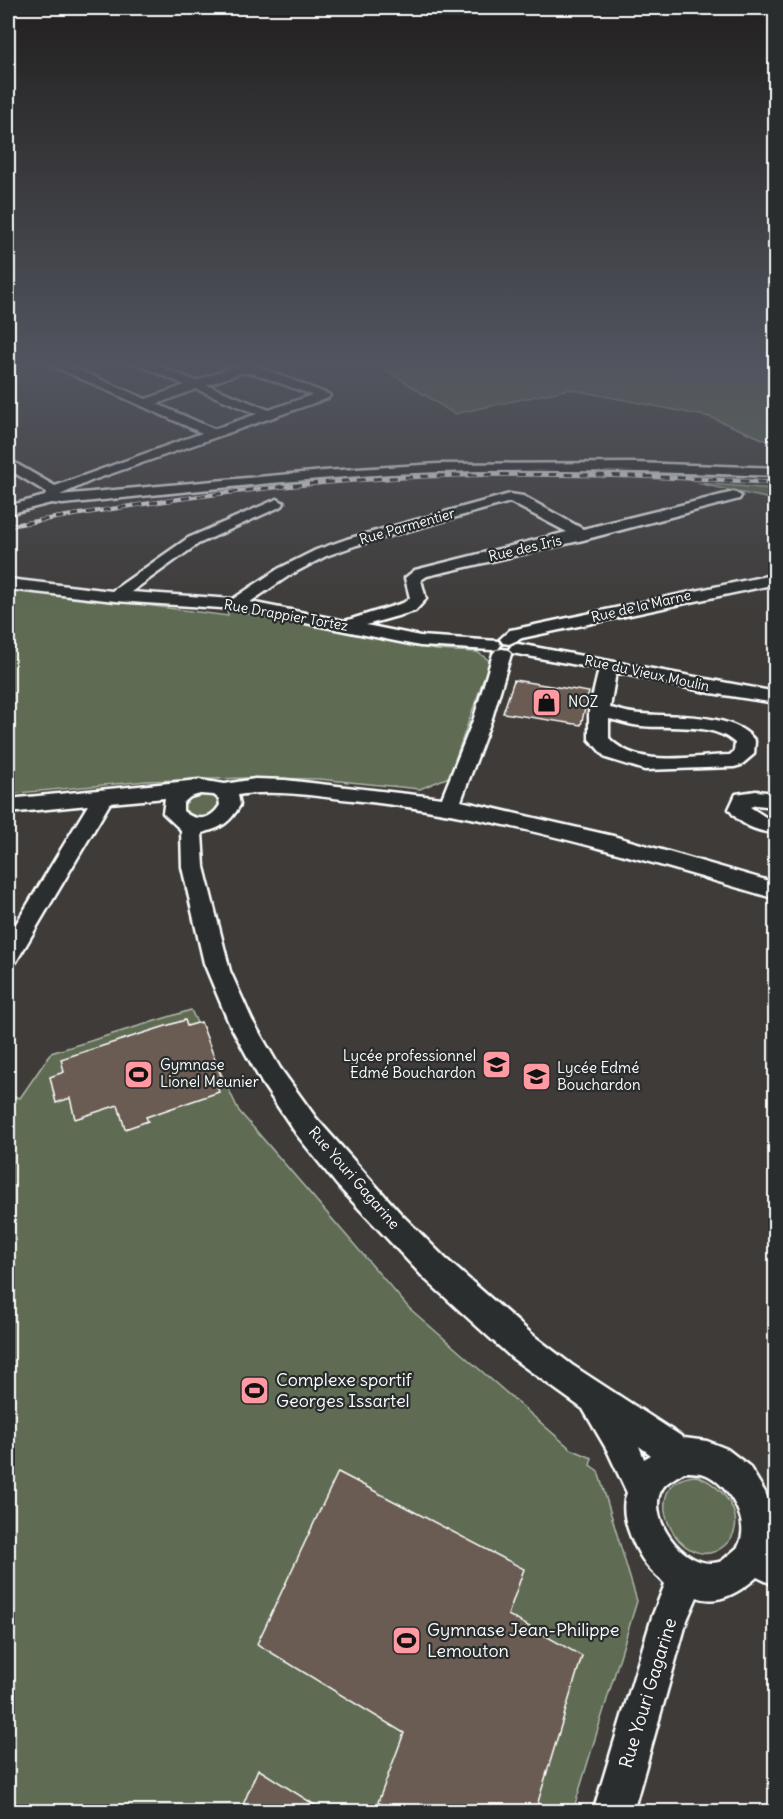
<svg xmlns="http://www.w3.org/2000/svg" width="783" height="1819" font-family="Delius,sans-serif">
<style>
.green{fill:#5e6c53;stroke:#aeb6a9;stroke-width:1.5}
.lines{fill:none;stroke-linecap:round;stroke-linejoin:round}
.river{fill:#49676c;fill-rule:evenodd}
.building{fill:#6b5b52;stroke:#fff;stroke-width:1.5}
.minor-casing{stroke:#fff;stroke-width:5}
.minor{fill:#2a2d2e;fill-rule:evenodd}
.rail-casing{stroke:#fff;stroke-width:4.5}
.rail{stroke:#2a2d2e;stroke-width:3;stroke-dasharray:8;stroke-linecap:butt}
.labels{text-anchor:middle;stroke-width:4.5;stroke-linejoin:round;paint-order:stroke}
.far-street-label{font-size:14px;fill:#fff;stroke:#2a2d2e}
.poi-label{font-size:15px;fill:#fff;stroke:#2a2d2e;text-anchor:start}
.street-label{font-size:15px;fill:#fff;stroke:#2a2d2e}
.near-poi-label{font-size:18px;fill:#fff;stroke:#2a2d2e;text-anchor:start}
.near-street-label{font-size:18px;fill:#fff;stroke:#2a2d2e}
</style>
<rect width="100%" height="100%" fill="#3e3b39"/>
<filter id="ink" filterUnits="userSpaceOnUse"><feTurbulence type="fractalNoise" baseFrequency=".0167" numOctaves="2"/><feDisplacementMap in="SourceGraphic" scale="12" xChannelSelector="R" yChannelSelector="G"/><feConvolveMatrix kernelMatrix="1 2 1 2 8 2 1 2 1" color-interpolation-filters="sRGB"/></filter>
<g filter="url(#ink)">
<path class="green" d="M374,362h401v82l-65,-27 -141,-28 -115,25z
M697,483l78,6v11z
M8,587l220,29 -1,-9 9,1 200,42 41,2 13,9 -41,116 -29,12 -101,-10 -70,-1 -102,3 -139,13z
M208,792l11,5 2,8c-11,16 -23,14 -39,8l-2,-9 7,-8z
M191,1010l48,101 170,197 162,141 21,9 -2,7 8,6 39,130 -64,210h-565v-717l12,4 31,-45z
M696,1476c28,8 56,47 28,70 -43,35 -93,-66 -28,-70z"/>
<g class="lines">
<path class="river" d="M670,362h26l35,9 45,5v10l-46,-5 -58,-16z"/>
</g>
<path class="building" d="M514,680l75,12 -8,33 -78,-12z
M185,1020l2,6 14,-4 23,62 -7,2 2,6 -73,25 2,4 -23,8 -7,-24 -43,14 -5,-21 -14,5 -6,-26 14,-5 -3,-13z
M338,1472l186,97 -16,46 74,41 -47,156h-142l-15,-10 26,-69 -147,-89z
M258,1769l68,43h-86z"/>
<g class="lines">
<defs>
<path id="minor" d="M44,362h16l86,37 39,-14 -52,-23h16l47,19 39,-15 19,-1 76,30 -2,3 -235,82 -33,15 264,-24 114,-7 196,-1 142,5v8c-113,-4 -225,-7 -337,-4 -125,4 -251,20 -376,32l-12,-1 -43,11v-8l37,-10 1,-4 -38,-23v-10l47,27 147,-53zM240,373h13l59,22 -43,15 -62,-25zM196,389l61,25 -43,15 -57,-25z
M734,492l7,4 -2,3 -156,41 -156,36 -6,4 5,19 -11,12 -49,14 54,11 78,5 3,4 -3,4 -6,1 -72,-4 -184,-37 -121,-8 -107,-12v-10l104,12 76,-53 89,-39 7,4 -2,3 -84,38 -67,48 102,7 45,-30 38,-19 31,-11 163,-45 13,2 60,33zM510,502l57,30 -152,38 -10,8 5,20 -7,5 -58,18 -95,-19 40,-27 36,-19 31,-11z
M776,574v10l-254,54 -13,6 -6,-1 -3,-4 10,-9 6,-1z
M518,644l258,48v11l-65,-10 -95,-21 -6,36c10,2 21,6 32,6 32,3 93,-2 113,27l-1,13 -13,11 -7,2 -89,3 -39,-12 -17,-19v-28l10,-42 -87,-16 -3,-4 3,-4zM609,719c10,2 21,6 32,7 29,3 72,-4 94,17l-1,8 -4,4c-40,1 -92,14 -121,-17z
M502,649l6,1 3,4 -19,64 -31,83 152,35 163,47v16c-141,-42 -278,-84 -424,-99 -38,-4 -76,-11 -114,-5l2,10c-10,18 -19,23 -38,28l2,34 26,104 22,49 28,48 36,50 85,96 45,45 88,77 38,29 112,73 23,3 20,8 22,17 16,26 10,26 1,68 -19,-9c-15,13 -38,29 -60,20l-10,23 -54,192h-40l59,-195 13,-33c-6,-7 -15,-14 -20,-21 -12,-18 -27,-49 -18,-70l-20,-43 -24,-41 -71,-51 -87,-79 -88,-94 -40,-50 -35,-52 -33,-60 -25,-60 -22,-96 -1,-37 -18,-17 2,-15 -55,5 -94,159 -8,3v-28l80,-132 -80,8v-14l191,-19 26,4 30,-5 30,1 157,18 32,-80 19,-64 3,-4zM200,794l14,1 5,4 1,6c-10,16 -24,17 -37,6v-8l7,-6zM639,1446l12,9 -7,4zM684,1472c7,0 16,0 23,3 21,10 44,46 32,70 -1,3 -6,6 -9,9 -4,3 -7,7 -11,8 -36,10 -78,-51 -54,-77 5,-5 13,-9 19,-13z
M756,791l20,2v14l-20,-2 -6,2 17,11 9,1v14c-18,-1 -37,-8 -47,-24l7,-15z"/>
</defs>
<use href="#minor" class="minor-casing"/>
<use href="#minor" class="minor"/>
<defs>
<path id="rail" d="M8,526c127,-22 254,-41 383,-48 128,-7 256,-3 385,5"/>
</defs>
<use href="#rail" class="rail-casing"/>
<use href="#rail" class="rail"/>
</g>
</g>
<linearGradient id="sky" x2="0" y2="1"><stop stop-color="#22201f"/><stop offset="0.59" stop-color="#52555f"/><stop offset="1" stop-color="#52555f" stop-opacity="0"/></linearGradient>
<rect width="783" height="617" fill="url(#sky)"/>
<defs>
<symbol id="shop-square" viewBox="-11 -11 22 22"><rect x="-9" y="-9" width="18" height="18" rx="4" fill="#ff9aa2" stroke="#2a2d2e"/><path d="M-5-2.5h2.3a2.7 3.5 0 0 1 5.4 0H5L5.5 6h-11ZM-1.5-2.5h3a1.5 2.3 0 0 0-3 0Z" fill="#111"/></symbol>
<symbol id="school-square" viewBox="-11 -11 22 22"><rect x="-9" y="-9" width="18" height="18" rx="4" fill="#ff9aa2" stroke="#2a2d2e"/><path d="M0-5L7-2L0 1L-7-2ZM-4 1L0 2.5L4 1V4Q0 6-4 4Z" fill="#111"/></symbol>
<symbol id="stadium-square" viewBox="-11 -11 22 22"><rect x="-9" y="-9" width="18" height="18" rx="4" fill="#ff9aa2" stroke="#2a2d2e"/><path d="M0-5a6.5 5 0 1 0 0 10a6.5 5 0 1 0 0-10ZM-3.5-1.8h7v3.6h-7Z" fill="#111"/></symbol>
</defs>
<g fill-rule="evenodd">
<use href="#shop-square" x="530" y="686" width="33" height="33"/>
<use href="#school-square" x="480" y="1048" width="33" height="33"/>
<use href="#stadium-square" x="122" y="1058" width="33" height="33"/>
<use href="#school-square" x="520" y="1060" width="33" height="33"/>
<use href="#stadium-square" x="238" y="1374" width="33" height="33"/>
<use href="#stadium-square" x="390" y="1624" width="33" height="33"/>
</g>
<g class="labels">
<g class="far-street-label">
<text transform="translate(407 526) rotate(-16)" y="5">Rue Parmentier</text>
<text transform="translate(525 548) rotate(-13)" y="5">Rue des Iris</text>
<text transform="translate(641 606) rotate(-13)" y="5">Rue de la Marne</text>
<text transform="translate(286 615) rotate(10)" y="5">Rue Drappier Tortez</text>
<text transform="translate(647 673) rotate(12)" y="5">Rue du Vieux Moulin</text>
</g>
<g class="poi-label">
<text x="568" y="707">NOZ</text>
<text x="476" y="1061" text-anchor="end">Lycée professionnel<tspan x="476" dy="17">Edmé Bouchardon</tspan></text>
<text x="160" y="1070">Gymnase<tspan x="160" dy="17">Lionel Meunier</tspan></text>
<text x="557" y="1073">Lycée Edmé<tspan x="557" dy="17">Bouchardon</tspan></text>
</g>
<g class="street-label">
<text transform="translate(354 1178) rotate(49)" y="5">Rue Youri Gagarine</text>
</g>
<g class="near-poi-label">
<text x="276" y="1386">Complexe sportif<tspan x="276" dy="21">Georges Issartel</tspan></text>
<text x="427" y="1636">Gymnase Jean-Philippe<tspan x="427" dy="21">Lemouton</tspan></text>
</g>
<g class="near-street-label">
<text transform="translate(648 1693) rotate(-73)" y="6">Rue Youri Gagarine</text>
</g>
</g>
<rect width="783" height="1819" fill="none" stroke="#2a2d2e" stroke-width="30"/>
<rect x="15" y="15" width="753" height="1789" fill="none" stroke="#fff" stroke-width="2" filter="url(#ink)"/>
</svg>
